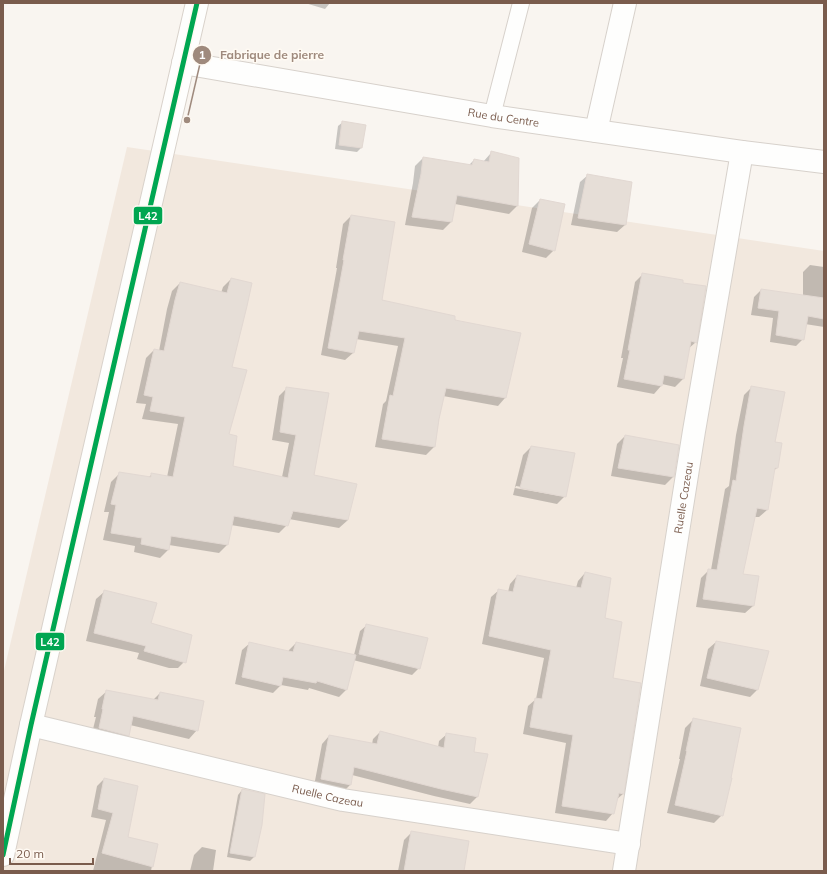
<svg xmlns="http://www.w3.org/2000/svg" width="827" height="874" font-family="Mulish,sans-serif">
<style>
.residential{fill:#f2e8de}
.shadow{fill:#0003;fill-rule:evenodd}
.building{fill:#e6ded7;stroke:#e2d8d2}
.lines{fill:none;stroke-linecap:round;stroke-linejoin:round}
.service-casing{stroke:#d7d1cb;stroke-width:18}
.minor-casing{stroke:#d7d1cb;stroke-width:24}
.tertiary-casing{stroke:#d7d1cb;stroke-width:24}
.secondary-casing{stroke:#d9d2cb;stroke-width:24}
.service{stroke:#fefefd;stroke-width:16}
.minor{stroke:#fefefd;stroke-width:22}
.tertiary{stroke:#fefefd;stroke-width:22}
.secondary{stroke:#fefefd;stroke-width:22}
.bus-1-casing{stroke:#fffaf3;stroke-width:8}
.bus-1{stroke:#00a651;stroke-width:5}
.labels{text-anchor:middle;stroke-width:3;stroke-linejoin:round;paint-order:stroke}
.street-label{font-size:11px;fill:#7a5c4d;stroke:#fffaf3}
.leader{fill:none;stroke:#9f8a7d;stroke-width:1.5}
.callout-dot{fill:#9f8a7d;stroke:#fffaf3;stroke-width:1.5}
.mark-label{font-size:12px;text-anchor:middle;font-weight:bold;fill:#fff}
.callout-label{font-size:12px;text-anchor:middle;font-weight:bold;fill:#9f8a7d;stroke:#fffaf3;stroke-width:3;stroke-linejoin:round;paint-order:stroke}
.line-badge{stroke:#fffaf3;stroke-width:1.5}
.badge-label{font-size:11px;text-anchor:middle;font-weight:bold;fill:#fff}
</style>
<rect width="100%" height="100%" fill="#f9f5f0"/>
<path class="residential" d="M127,147l697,104v620h-821v-196z"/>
<path class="shadow" d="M305,3h25l-5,6z
M343,122l21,4 -3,22 -4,4 -22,-3 3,-23z
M491,153l27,6 -1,47 -8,8 -54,-10 -4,18 -8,8 -38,-5 8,-42 2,-17 8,-8 46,7 5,-5 9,2z
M588,175l37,50 -8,7 -46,-7 9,-43z
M540,200l14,50 -8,8 -24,-6 10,-44z
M351,216l30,84 72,21 52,77 -7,8 -55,-10 -9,51 -8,8 -51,-8 8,-43 3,-3 12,-55 -42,-7 -3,14 -8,7 -24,-5 16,-87h-1l7,-44z
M810,265l14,2v60l-19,-3 -2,15 -7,7 -26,-4 3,-24 -22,-3 3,-18 7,-7 42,6v-24z
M643,274l53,68 -8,7 -5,30 -8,8 -13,-3 -1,2 -7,8 -37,-7 6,-29h-2l14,-76z
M231,279v89l-3,67 4,32 50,10 7,-34 -17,-3 7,-44 8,-8 26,88 35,44 -9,8 -50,-9 -2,6 -8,8 -48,-8 -4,20 -8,8 -50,-8 -1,5 -8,8 -26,-6 1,-6 -32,-6 6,-28h-5l7,-30 8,-8 29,4 4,-4 15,3 11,-53 -36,-5 4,-15 -10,-1 10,-45 8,-8 5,1 8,-42 5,-18 8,-8 41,10 2,-6z
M752,387l22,56 3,25 -4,3 -6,39 -8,7h-5l-12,57 11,32 -8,7 -49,-6 5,-29 8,-8h2l14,-81 4,-3 7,-51 8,-40z
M625,436l53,10 -5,31 -8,8 -54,-9 6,-32z
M531,447l34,49 -8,8 -44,-9 10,-40zM516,486l44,8v2l-45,-8z
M585,573l19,46 8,60 28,4 -17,111 -7,6 -3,13 -7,8 -51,-8 11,-70 -43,-9 5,-28 8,-7 8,-41 -62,-14 9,-47 8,-7 9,2 2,-8 7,-8 59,12 2,-7z
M104,592l46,32 36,36 -8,8h-9l-32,-9 2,-6 -53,-12 10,-42z
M367,625l52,43 -7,7 -59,-15 -6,29 -8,8 -30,-9 -1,2 -27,-5 -8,8 -38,-9 7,-34 8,-7 38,9 1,-2 7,-7 58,12 6,-24z
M716,642l51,10 -10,38 -7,7 -50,-11 8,-37z
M107,691l46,9 7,-7 37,37 -8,9 -59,-14 -2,10 -9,9 -28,-7 5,-20h-2l4,-18z
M693,720l29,95 -8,8 -47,-10 13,-54h-1l6,-31z
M380,732l58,16 1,-7 8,-7 26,19 5,43 -8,8 -36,-8 -82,-21 -2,10 -7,7 -29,-6 8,-42 7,-8 43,8 1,-5z
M104,779l22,58 30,7 -5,27h-58l13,-51 -15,-3 6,-31z
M242,790l12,67 -4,4 -23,-4 11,-62z
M412,832l51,39h-65l6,-31z
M202,847l14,3 -3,21h-23l4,-16z"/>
<path class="building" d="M342,121l24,4 -4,23 -23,-3z
M491,151l28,7 -1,48 -61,-11 -5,27 -40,-5 9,-43 2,-17 49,8 2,-6 15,3z
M587,174l45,8 -6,43 -48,-7z
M540,199l25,5 -10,47 -26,-7z
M351,215l44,7 -13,78 73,16v4l66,13 -15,65 -60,-10 -7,31 -4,28 -53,-8 8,-44 3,1 12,-58 -46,-7 -5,22 -26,-5 16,-88h-1z
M642,273l41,7v3l23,3 -9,57 -6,-2 -7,38 -20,-4 -2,11 -38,-7 6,-29h-2z
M231,278l21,5 -5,23 -15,61 15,3 -18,64 8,2 -4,30 55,12 8,-43 -16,-3 6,-45 43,6 -15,82 43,9 -9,36 -55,-9 -5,15 -54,-10 -6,29 -57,-9 -2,14 -28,-6 1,-6 -31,-5 5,-28 -5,-1 8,-32 32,5v-4l22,4 12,-60 -35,-6 3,-14 -9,-2 10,-46 10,2 11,-51 5,-18 47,11z
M761,289l63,9v21l-16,-3 -4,24 -28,-5 3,-24 -21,-3z
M751,386l34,6 -10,50 7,1 -4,25h-3l-7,42 -11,-2 -14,66 16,2 -5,30 -51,-7 5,-30 9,1 16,-90 3,1 8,-55z
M625,435l54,10 -5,32 -56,-9z
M531,446l44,7 -9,44 -46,-9z
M585,572l26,6 -6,40 17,4 -9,56 28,5 -17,111 -5,-1 -5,21 -52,-8 11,-71 -43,-8 5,-29 7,1 9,-49 -62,-14 9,-47 15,3 4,-17 64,13z
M104,590l53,13 -6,20 41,12 -6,28 -42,-12 2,-5 -52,-13z
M366,624l62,14 -8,31 -61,-15z
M716,641l53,10 -11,39 -51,-12z
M249,642l44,10 3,-10 60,13 -9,35 -30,-9 -1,2 -33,-6 -2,9 -39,-9z
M106,690l52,10 2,-8 44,9 -6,30 -65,-15 -4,20 -30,-8 4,-19h-1z
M693,718l48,10 -10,50h1l-9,38 -48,-11 12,-54h-1z
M380,731l64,17 2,-15 30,5 -2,14 14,2 -10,43 -37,-8 -87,-22 -3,18 -30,-6 8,-44 48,9z
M104,778l34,8 -10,51 30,7 -5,23 -51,-14 11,-40 -15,-4z
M242,789l23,5 -3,31 -7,32 -25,-4z
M411,831l58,10 -5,30h-60z"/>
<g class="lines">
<defs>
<path id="service" d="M492,116l29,-113"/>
<g id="minor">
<path d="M596,131l29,-128"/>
<path id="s1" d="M31,725l312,75 286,44"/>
<path id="s2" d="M624,871l70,-440 48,-279"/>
</g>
<g id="tertiary">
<path id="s3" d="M183,63l309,53 250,36 82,10"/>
</g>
<path id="secondary" d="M3,855l28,-130 166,-722"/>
</defs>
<use href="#service" class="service-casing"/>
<use href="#minor" class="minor-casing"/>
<use href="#tertiary" class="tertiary-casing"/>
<use href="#secondary" class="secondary-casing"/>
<use href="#service" class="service"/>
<use href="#minor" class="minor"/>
<use href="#tertiary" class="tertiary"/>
<use href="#secondary" class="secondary"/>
<defs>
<path id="bus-1" d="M3,855l28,-130 166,-722"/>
</defs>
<use href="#bus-1" class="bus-1-casing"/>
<use href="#bus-1" class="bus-1"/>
</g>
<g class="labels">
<g class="street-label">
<text dy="4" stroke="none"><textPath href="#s3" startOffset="325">Rue du Centre</textPath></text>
<text dy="4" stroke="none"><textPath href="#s2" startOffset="378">Ruelle Cazeau</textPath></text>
<text dy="4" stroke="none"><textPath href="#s1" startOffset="305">Ruelle Cazeau</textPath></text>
</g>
</g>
<path class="leader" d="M187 120L202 55"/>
<g class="callout-dot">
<circle cx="187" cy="120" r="4"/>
<circle cx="202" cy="55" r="10"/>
</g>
<g class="mark-label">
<text x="202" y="59">1</text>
</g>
<g class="callout-label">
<text x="272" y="59">Fabrique de pierre</text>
</g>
<g class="line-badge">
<rect x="133" y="206" width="30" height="19" rx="4" fill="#00a651"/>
<rect x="35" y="632" width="30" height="19" rx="4" fill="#00a651"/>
</g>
<g class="badge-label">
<text x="148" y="220">L42</text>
<text x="50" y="646">L42</text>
</g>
<rect width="827" height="874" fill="none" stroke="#7a5c4d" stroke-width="8"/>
<path d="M10 858v6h83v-6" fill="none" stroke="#7a5c4d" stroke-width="2"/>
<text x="16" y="858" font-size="12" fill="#7a5c4d" stroke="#fffaf3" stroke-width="3" paint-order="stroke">20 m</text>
</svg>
